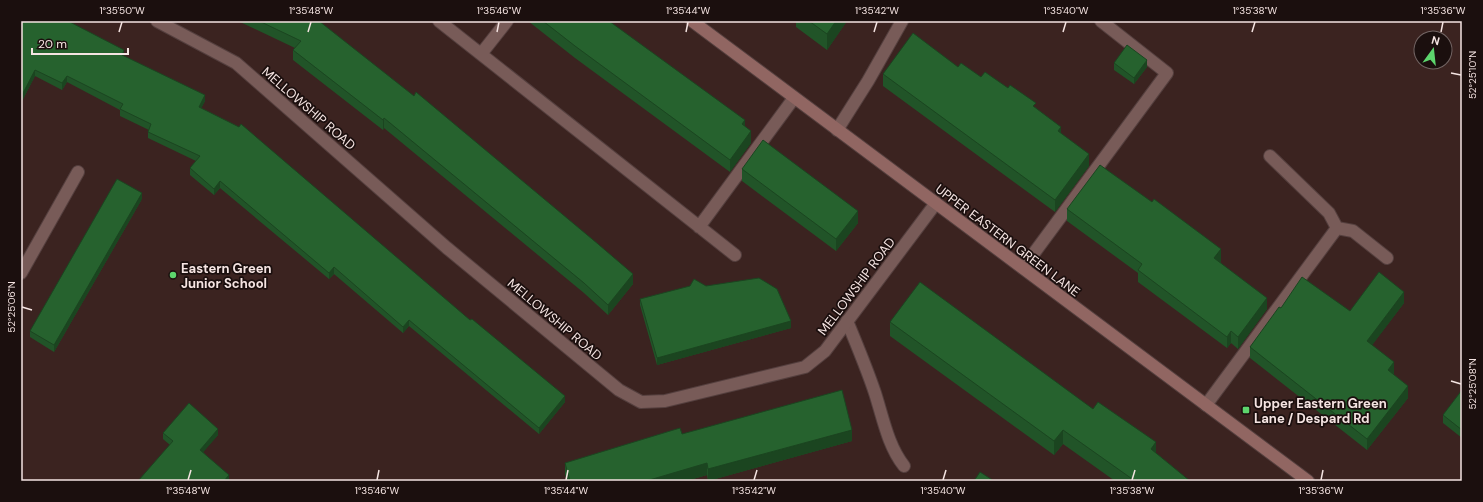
<svg xmlns="http://www.w3.org/2000/svg" width="1483" height="502" font-family="'DM Sans',sans-serif">
<style>
.lines{fill:none;stroke-linecap:round;stroke-linejoin:round}
.lane-casing{stroke:#543f3e;stroke-width:14}
.street-casing{stroke:#543f3e;stroke-width:14}
.secondary-casing{stroke:#543f3e;stroke-width:14}
.lane{stroke:#785b58;stroke-width:12}
.street{stroke:#785b58;stroke-width:12}
.secondary{stroke:#916662;stroke-width:12}
.wall{fill:#215428}
.shaded-wall{fill:#1b4520}
.building{fill:#26622e;stroke:#1b4520}
.ticks{fill:none;stroke:#f5e4e2;stroke-width:1.5}
.poi-dot{fill:#5dd56d;stroke:#1b0f0e;stroke-width:1.5}
.labels{text-anchor:middle;stroke-width:3.5;stroke-linejoin:round;paint-order:stroke}
.street-label{font-size:13px;fill:#f5e4e2;stroke:#1b0f0e}
.poi-label{font-size:13px;font-weight:bold;fill:#f5e4e2;stroke:#1b0f0e;text-anchor:start}
.neatline{fill:none;stroke:#f5e4e2;stroke-width:1.5}
.ticks-label{font-size:10px;text-anchor:middle;fill:#f5e4e2}
</style>
<rect width="100%" height="100%" fill="#3b2320"/>
<g class="lines">
<defs>
<path id="lane" d="M439,21l296,234
M481,54l26,-33
M837,130l31,-49 34,-60
M699,227l95,-129
M1337,228l16,3 34,27
M1023,268l144,-195 -66,-52
M21,273l57,-101
M847,321c10,24 20,48 28,72 8,25 13,53 29,73
M1206,405l131,-177 -8,-15 -59,-57"/>
<path id="street" d="M157,21l79,42 211,185 172,142 22,12 24,-1 140,-34 20,-16 111,-148"/>
<path id="secondary" d="M692,21l616,460"/>
</defs>
<use href="#lane" class="lane-casing"/>
<use href="#street" class="street-casing"/>
<use href="#secondary" class="secondary-casing"/>
<use href="#lane" class="lane"/>
<use href="#street" class="street"/>
<use href="#secondary" class="secondary"/>
</g>
<path class="wall" d="M21,21l103,35 81,45 -4,7 364,294 -26,32 -130,-108 -6,7 -69,-59 -5,5 -109,-91 -6,7 -24,-20v-7l6,-7 -48,-23v-6l1,-2 -29,-14v-6l-53,-28 -5,8 -27,-14 -13,25h-1z
M238,21h84l-1,2 312,261 -25,31 -24,-22 -200,-165 -1,2 -90,-70v-10l2,-2z
M528,21h81l136,105 6,17 -21,29 -155,-114z
M796,21h51l-20,29 -31,-23z
M1114,63l33,4 -13,17 -20,-14z
M883,74l98,3 55,31 25,26 28,32 -34,46 -172,-126z
M742,169l116,54 -22,28 -94,-70z
M142,199l-88,153 -24,-15v-6z
M1067,209l154,52 -1,1 47,47 -29,40 -7,-6 -4,5 -89,-66v-9l-71,-52z
M706,286l85,42 -134,37 -17,-60v-6z
M1404,303l-32,42 22,28 -1,2 15,23 -41,52 -117,-92v-11l31,-39 69,3z
M890,322l203,87 63,44 34,28h-75l-52,-37 -9,11 -164,-119z
M1462,390v48l-19,-15v-8z
M163,433l55,2 -15,17 26,29 -59,-36 -7,-6z
M682,434l170,7 -144,40 -1,-6 -21,6h-119l-2,-6v-12z"/>
<path class="shaded-wall" d="M836,21h11l-20,29v-16z
M124,50v6l-2,-1z
M1147,60v7l-13,17v-6z
M35,70v6l-13,25v-6z
M67,76v6l-5,8v-7z
M205,95v6l-6,12v-6z
M384,118v10l-1,2v-10z
M745,120v12l-3,-8z
M1061,127v12l-3,-8z
M751,131v12l-21,29v-12z
M1089,154v12l-34,46v-12z
M220,181v7l-6,7v-6z
M142,193v6l-88,153v-7z
M858,211v12l-22,28v-12z
M1221,249v12l-7,9v-12z
M334,267v7l-5,5v-6z
M633,274v10l-25,31v-10z
M1404,292v11l-37,49v-11z
M1267,298v11l-29,40v-12z
M409,320v6l-6,7v-6z
M791,321v7l-134,37v-7z
M1231,331v12l-4,5v-11z
M1394,362v11l-6,8v-11z
M1408,386v12l-41,52v-11z
M565,396v6l-26,32v-6z
M218,429v6l-18,21v-6z
M852,430v11l-144,40v-12z
M1063,430v14l-9,11v-14z
M1156,442v14l-5,-7z
M707,463v12l-21,6h-40z
M229,475v6h-5z"/>
<path class="building" d="M21,21h47l56,29 -2,5 83,40 -6,12 40,20 2,-3 229,196 2,-1 93,77 -26,32 -130,-108 -6,7 -69,-60 -5,6 -109,-92 -6,8 -24,-21 10,-12 -52,-24 3,-8 -31,-15 3,-5 -56,-28 -5,7 -27,-13 -13,25 -1,-1z
M259,21h60l95,75 2,-4 182,152 35,30 -25,31 -24,-22 -200,-165 -1,2 -90,-70 8,-9z
M543,21h66l136,99 -3,4 9,7 -21,29 -155,-114z
M809,21h27l-9,13z
M913,33l45,34 3,-4 20,14 4,-5 23,16 2,-3 26,18 -3,3 28,21 -3,4 31,23 -34,46 -172,-126z
M1127,45l20,15 -13,18 -20,-15z
M763,140l95,71 -22,28 -94,-70z
M1100,165l52,37 2,-3 67,50 -7,9 53,40 -29,39 -7,-6 -4,6 -89,-67 4,-6 -75,-55z
M117,179l25,14 -88,152 -24,-14z
M1379,272l25,20 -37,49 27,21 -6,8 20,16 -41,53 -117,-92 29,-40 2,1 21,-31 48,34z
M759,278l18,11 14,32 -134,37 -17,-59 50,-13 4,-7 12,7z
M920,282l173,127 5,-7 58,40 -5,7 39,32h-55l-72,-51 -9,11 -164,-119z
M842,390l10,40 -144,39 -1,-6 -61,18h-76l-5,-18 115,-35 2,6z
M1462,390v40l-19,-15z
M189,403l29,26 -18,21 29,25 -5,6h-86l35,-40 -10,-8z
M980,472l14,9h-20z"/>
<path class="ticks" d="M119,32l3,-10M308,32l3,-10M497,32l2,-10M686,32l2,-10M874,32l3,-10M1063,32l3,-10M1252,32l3,-10M1441,32l2,-10M1451,73l10,2M22,307l10,3M1451,381l10,3M188,480l3,-10M377,480l2,-10M566,480l2,-10M754,480l3,-10M943,480l3,-10M1132,480l3,-10M1321,480l2,-10"/>
<g class="poi-dot">
<circle cx="173" cy="275" r="4"/>
<rect x="1242" y="406" width="8" height="8" rx="2"/>
</g>
<g class="labels">
<g class="street-label">
<text transform="translate(309 108) rotate(41)" y="5">MELLOWSHIP ROAD</text>
<text transform="translate(1008 240) rotate(37)" y="5">UPPER EASTERN GREEN LANE</text>
<text transform="translate(856 286) rotate(-53)" y="5">MELLOWSHIP ROAD</text>
<text transform="translate(555 319) rotate(40)" y="5">MELLOWSHIP ROAD</text>
</g>
<g class="poi-label">
<text x="181" y="273">Eastern Green<tspan x="181" dy="15">Junior School</tspan></text>
<text x="1254" y="408">Upper Eastern Green<tspan x="1254" dy="15">Lane / Despard Rd</tspan></text>
</g>
</g>
<rect width="1483" height="502" fill="none" stroke="#1b0f0e" stroke-width="44"/>
<g transform="translate(1433 50) rotate(15)"><circle r="19" fill="#1b0f0e" stroke="#726463"/>
<path d="M0-3L7 15L0 10L-7 15Z" fill="#5dd56d"/>
<text y="-6" font-size="11" font-weight="bold" text-anchor="middle" fill="#f5e4e2">N</text>
</g>
<path d="M32 48v6h96v-6" fill="none" stroke="#f5e4e2" stroke-width="2"/>
<text x="38" y="48" font-size="12" fill="#f5e4e2" stroke="#1b0f0e" stroke-width="3" paint-order="stroke">20 m</text>
<rect x="22" y="22" width="1439" height="458" class="neatline"/>
<g class="ticks-label">
<text x="122" y="14">1°35'50"W</text>
<text x="311" y="14">1°35'48"W</text>
<text x="499" y="14">1°35'46"W</text>
<text x="688" y="14">1°35'44"W</text>
<text x="877" y="14">1°35'42"W</text>
<text x="1066" y="14">1°35'40"W</text>
<text x="1255" y="14">1°35'38"W</text>
<text x="1443" y="14">1°35'36"W</text>
<text transform="translate(1472 75) rotate(-90)" y="4">52°25'10"N</text>
<text transform="translate(11 307) rotate(-90)" y="4">52°25'06"N</text>
<text transform="translate(1472 384) rotate(-90)" y="4">52°25'08"N</text>
<text x="188" y="494">1°35'48"W</text>
<text x="377" y="494">1°35'46"W</text>
<text x="566" y="494">1°35'44"W</text>
<text x="754" y="494">1°35'42"W</text>
<text x="943" y="494">1°35'40"W</text>
<text x="1132" y="494">1°35'38"W</text>
<text x="1321" y="494">1°35'36"W</text>
</g>
</svg>
